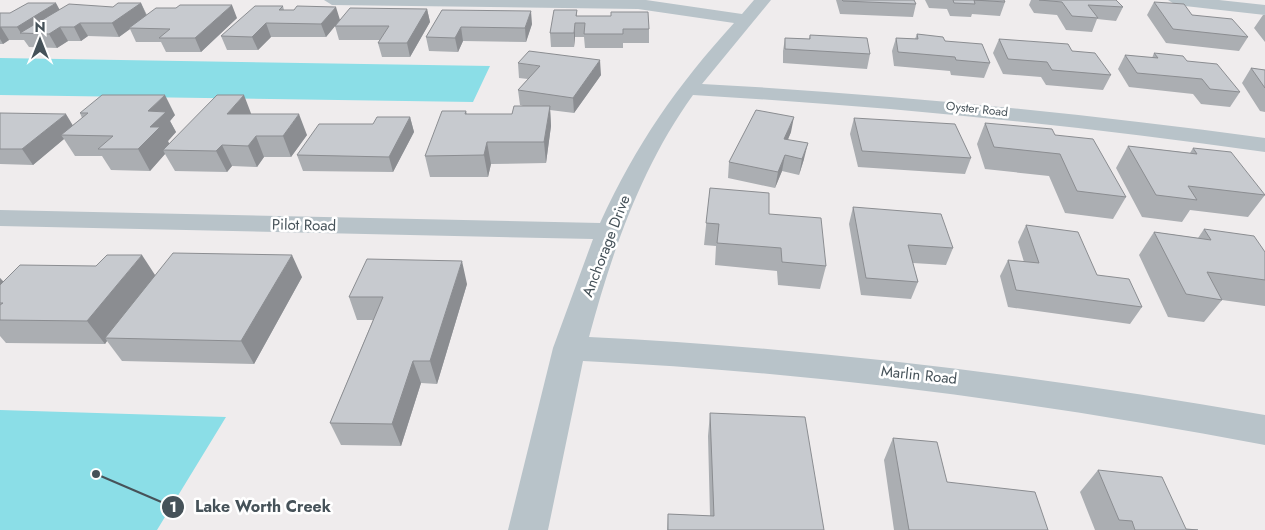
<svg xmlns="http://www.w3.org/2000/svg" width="1265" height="530" font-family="Jost,sans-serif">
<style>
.water{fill:#8bdee7}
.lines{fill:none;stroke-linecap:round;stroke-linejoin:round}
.street{fill:#b8c3c9;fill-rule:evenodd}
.wall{fill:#abaeb2}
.shaded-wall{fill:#8b8d91}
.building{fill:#c7cacf;stroke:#8b8d91}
.labels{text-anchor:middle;stroke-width:5;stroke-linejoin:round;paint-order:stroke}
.far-street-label{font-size:12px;fill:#465259;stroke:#fff}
.street-label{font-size:15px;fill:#465259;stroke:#fff}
.leader{fill:none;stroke:#465259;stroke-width:2}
.callout-dot{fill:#465259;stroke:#fff;stroke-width:2}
.mark-label{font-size:15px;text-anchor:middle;font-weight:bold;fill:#fff}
.callout-label{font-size:16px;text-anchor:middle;font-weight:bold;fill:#465259;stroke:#fff;stroke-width:5;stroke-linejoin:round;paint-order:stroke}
</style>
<rect width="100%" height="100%" fill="#efeced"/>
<path class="water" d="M0,58l490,8 -17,36 -473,-7z
M0,410l226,7 -69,113h-157z"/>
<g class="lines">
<path class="street" d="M324,0h322l96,14 12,-14h17l-69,84c188,10 376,29 563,54v14c-190,-27 -380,-46 -572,-57 -52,72 -81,157 -104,242 227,11 452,39 676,78v30c-226,-43 -452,-73 -682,-84l-35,169h-40l45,-182 40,-109 -593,-13v-16l600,13c37,-80 76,-136 134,-200l-96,-14 -306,-4z
M1168,0h51l46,5v10l-89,-10z"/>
</g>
<path class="wall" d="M836,0h78l2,4 -3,13 -73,-3z
M925,0h79l1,2 -5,14 -28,-2 -1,3 -21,-1 -3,-7 -18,-1z
M1031,0h85l7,7 -7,14 -19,-2 -5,13 -26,-2 -9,-15 -23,-2 -5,-8z
M1154,2l38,13 56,22 -9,14 -73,-8 -19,-28z
M141,3l6,12 90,3 -36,34h-35l-5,-10h-25l-6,-13 -11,8 -31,-1 -7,5h-13l-11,7 -28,-1 -5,-7h-15l-6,4h-3v-31h10l50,-3 53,-3z
M283,6l1,4 56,10 87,-11 3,13 -20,35h-28l-4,-14 2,-3h-41l-4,-14 -9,11h-55l-13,13h-31l-6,-14z
M442,10l90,14 -6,18 -63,-1 -5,11 -29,-1 -3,-14z
M577,10v6l72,13v14h-26v5h-38l-1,-11h-9l-1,10h-23l-1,-14z
M1263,15h2v27l-11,-14z
M917,34l28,7 45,22 -6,15 -33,-3 -1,-4 -56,-5 -2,-15 4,-13 19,1z
M810,35l60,19 -3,15 -84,-6v-12l2,-13 24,1z
M999,39l73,12 39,24 -8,15 -57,-5 -5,-8 -38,-3 -10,-21z
M1154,53l86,39 -10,15 -29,-3 -8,-10 -64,-7 -11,-18 7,-14 27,3z
M518,63l83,12 -27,38 -24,-3 1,16 -5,37 -55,1 -3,13h-58l-5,-21 41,-45 1,3h45l11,-8 -3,-1 -2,-15 10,-11 -9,-1z
M1251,68l14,2v42l-5,-1 -18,-28z
M0,113l73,12 9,-7 -2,-5 95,2 -5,6 6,11 -8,9 1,3 82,-30 56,21 -16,22h-27l-7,10 -25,-1 -5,6 -52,-1 -10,-17 -15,17 -39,-1 -9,-14h-27l-11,-17 -31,26 -33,-1z
M410,117l4,15 -21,40 -90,-1 -6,-16z
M854,118l117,40 -6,16 -107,-7 -8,-33z
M985,123l70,12 71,62 -13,22 -48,-6 -16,-37 -64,-7 -8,-25z
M791,132l-3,7 16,20 -5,16 -17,-4 -7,17 -47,-10 1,-16z
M1128,146l62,7 3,-5 72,47 -17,22 -58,-7 -8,12 -40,-5 -26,-49z
M710,188l59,26 57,52 -6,23 -42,-4 -1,-14 -62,-6 1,-19 -12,-1z
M853,207l100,41 -7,17 -33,-2 5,19 -7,17 -50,-4 -12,-71z
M1026,225l116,82 -12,17 -122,-17 -8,-31 8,-16 16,2 -6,-20z
M1204,229l61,23v54l-43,-6 -18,22 -36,-5 -29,-62 15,-23 44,6z
M155,275l147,2 -48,87 -132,-3 -15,-20 -2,3 -99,-1 -6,-7v-58l4,4z
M467,284l-30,100 -16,-1 -20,63 -60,-1 -11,-22 43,-103h-16l-8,-23z
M710,413l114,117h-157l1,-16 42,2 -2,-80z
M893,438l54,44 101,48h-154l-10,-70z
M1098,470l88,59 12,1h-103l-15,-38z"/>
<path class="shaded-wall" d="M56,3l7,13 -42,17 -4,-6z
M141,3l6,14 -18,11 1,1 -11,8 -7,-14z
M232,5l5,13 -36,34 -6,-14z
M336,7l4,13 -14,17 -5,-13z
M427,9l3,13 -20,35 -3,-14z
M531,11l1,13 -6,18 -1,-14z
M80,23l8,13 -7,5 -7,-14z
M266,23l5,14 -13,13 -6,-13z
M575,23v14l-1,10v-14z
M0,27h1l8,13 -6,4 -3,-5z
M60,27l8,14 -11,7 -8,-14z
M461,27l2,14 -5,11 -3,-14z
M600,60l1,15 -27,38 -1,-15z
M165,95l10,20 -5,6 6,11 -8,9 3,7 -8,2 2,4 -15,17 -12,-22 12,-22 -2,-16z
M244,95l8,21 -25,-2z
M550,106l1,20 -5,37 -2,-21z
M66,114l9,15 -14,6 3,4 -31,26 -11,-16z
M299,114l8,21 -16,22 -8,-21z
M410,117l4,15 -21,40 -4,-15z
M794,117l-3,15 -9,22 2,-15z
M256,136l8,21 -7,10 -9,-21z
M487,142l4,22 -3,13 -4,-22z
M808,143l-4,16 -5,16 3,-16z
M222,145l10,21 -5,6 -11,-21z
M785,155l-3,16 -7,17 3,-16z
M142,255l15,23 -52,60 2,3 -2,3 -18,-23z
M292,255l10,22 -48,87 -13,-23z
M462,261l5,23 -30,100 -7,-23z
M0,278l6,7 -6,6z
M413,361l8,22 -20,63 -9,-22z"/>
<path class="building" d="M842,0h72l2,4 -73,-3z
M953,0h51l1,2 -31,-2 1,4 -21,-1z
M1039,0h77l7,7 -35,-2 10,13 -26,-2 -10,-14z
M1154,2l30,2 8,11 40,4 16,18 -75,-8z
M28,3h28l-39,24h-17v-14h10z
M118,3h23l-29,20h-32l-6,4h-14l-11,7 -29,-1 49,-29 44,3z
M180,5h52l-37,33h-36l11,-9 -41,-1 27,-20h20z
M255,6h28l-4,4h15l3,-4 39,1 -15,17 -55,-1 -14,14 -31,-1z
M350,8l77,1 -20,34h-29l11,-17h-54z
M442,10l89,1 -6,17 -64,-1 -6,11 -29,-1z
M554,10h23l-1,6h35v-4h37l1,17h-26v5h-39l1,-11h-10l-1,10h-24z
M917,34l26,3 2,4 37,3 8,19 -34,-3 -1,-3 -57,-5 -2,-14 22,1z
M810,35l57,3 3,16 -85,-5v-11l25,1z
M999,39l69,5 4,7 23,2 16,22 -59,-5 -5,-8 -39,-3z
M529,51l71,9 -27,38 -55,-8 22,-24 -22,-3z
M1154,53l29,3 4,5 30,3 23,28 -30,-3 -8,-10 -65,-6 -12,-18 33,3z
M1251,68l14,2v18z
M102,95h63l-17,16 18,1 -16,15h10l-22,22h-40l15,-13 -52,-1 27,-22h-8z
M217,95h27l-17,19h72l-16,22h-27l-8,10 -26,-1 -6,6 -53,-1z
M514,106h36l-6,36h-57l-3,13 -59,1 17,-45h24l-1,3h47z
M756,110l38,7 -10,22 24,4 -6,16 -17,-4 -7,17 -49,-10z
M0,113l66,1 -44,35h-22z
M377,117h33l-21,40 -92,-2 22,-31h54z
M854,118l101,6 16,34 -109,-7z
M985,123l67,6 3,6 38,4 33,58 -49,-6 -17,-37 -66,-7z
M1128,146l69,8 -4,-6 38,4 34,43 -77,-9 9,14 -41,-5z
M710,188l59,5v21l52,4 5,48 -44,-4 -1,-14 -64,-5 2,-19 -13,-1z
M853,207l88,7 12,34 -45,-3 10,37 -52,-4z
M1026,225l52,7 19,43 32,4 13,28 -126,-17 -8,-30 31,3z
M1204,229l50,7 11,16v28l-58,-8 15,28 -36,-6 -32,-62 57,8z
M173,253l119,2 -51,86 -136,-3z
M107,255h35l-55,66 -87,-1v-15l3,-2h-3v-18l20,-20 76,1z
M367,259l95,2 -32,100h-17l-21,63 -62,-1 53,-126h-34z
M710,413l95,4 19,113h-156v-16l46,2z
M893,438l44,4 10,40 88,10 13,38h-139z
M1098,470l64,7 24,52 12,1h-63l-3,-9 -13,-1z"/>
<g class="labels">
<g class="far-street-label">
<text transform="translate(977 109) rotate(6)" y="4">Oyster Road</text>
</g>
<g class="street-label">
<text transform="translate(304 225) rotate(1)" y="5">Pilot Road</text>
<text transform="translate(606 246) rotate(-69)" y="5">Anchorage Drive</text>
<text transform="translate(919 375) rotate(6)" y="5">Marlin Road</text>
</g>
</g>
<path class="leader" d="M96 474L173 507"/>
<g class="callout-dot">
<circle cx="96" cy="474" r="5"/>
<circle cx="173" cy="507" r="12"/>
</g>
<g class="mark-label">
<text x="173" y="512">1</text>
</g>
<g class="callout-label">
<text x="263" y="512">Lake Worth Creek</text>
</g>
<g transform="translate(40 40)" stroke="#ffffff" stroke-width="4" paint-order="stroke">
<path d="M0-4L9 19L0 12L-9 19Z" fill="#465259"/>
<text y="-8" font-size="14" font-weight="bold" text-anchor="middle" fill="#465259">N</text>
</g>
</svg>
